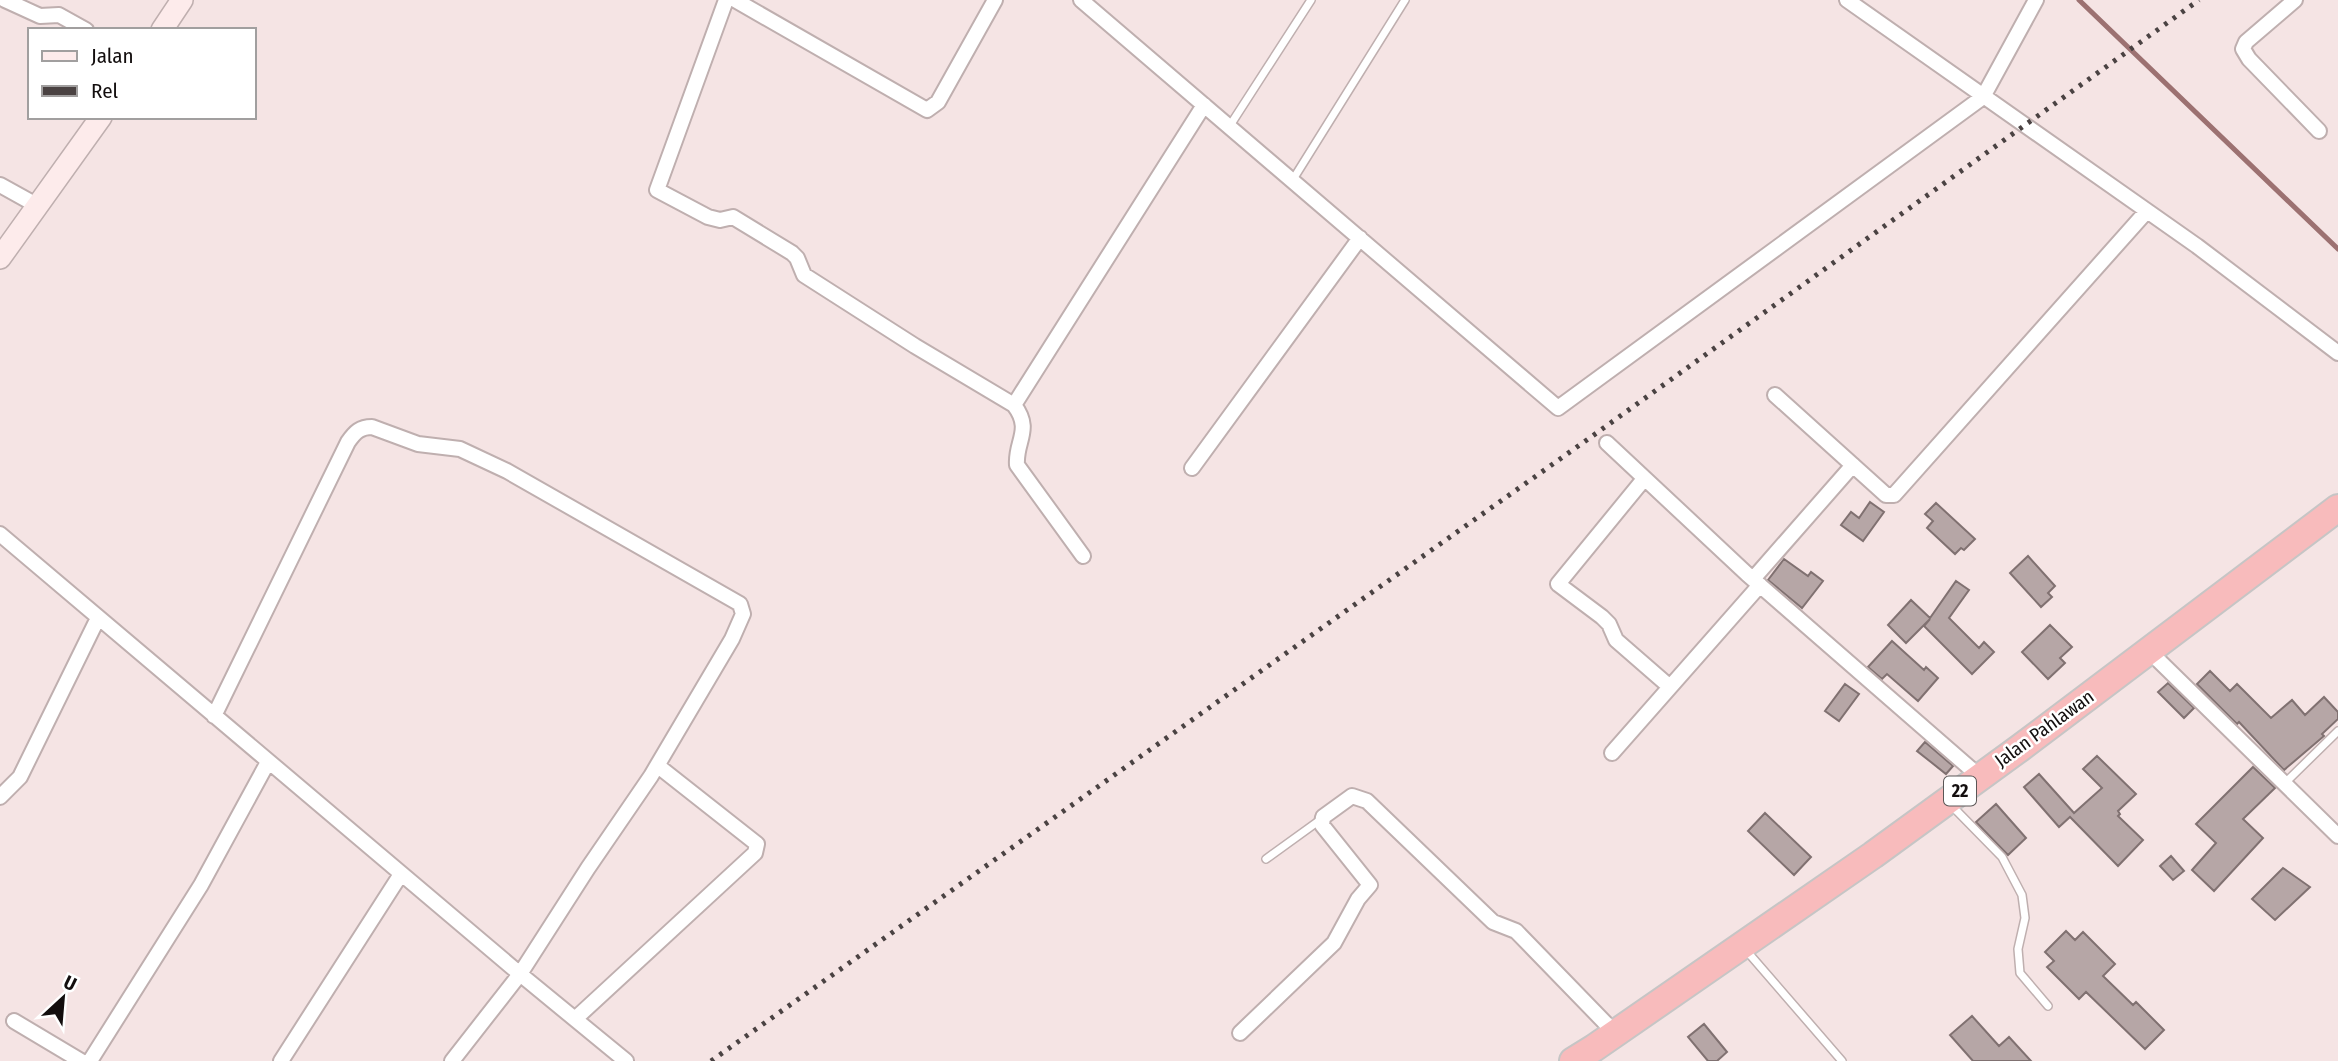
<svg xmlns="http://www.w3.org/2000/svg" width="2338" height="1061" font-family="'Fira Sans Condensed',sans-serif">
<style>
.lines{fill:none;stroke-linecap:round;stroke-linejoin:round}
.stream{stroke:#9c7171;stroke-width:5}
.building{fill:#b6a6a6;stroke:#807171;stroke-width:2}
.lane-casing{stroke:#bfafaf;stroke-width:10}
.street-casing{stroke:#bfafaf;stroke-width:18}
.secondary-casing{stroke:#bfafaf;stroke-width:24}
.highway-casing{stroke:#c6c5c5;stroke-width:30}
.lane{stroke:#fff;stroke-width:7}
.street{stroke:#fff;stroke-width:14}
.secondary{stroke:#fdebeb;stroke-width:21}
.highway{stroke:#f8bbbc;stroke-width:26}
.rail{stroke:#4a4242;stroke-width:5;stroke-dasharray:3.5 7;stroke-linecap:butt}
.labels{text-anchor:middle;stroke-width:5;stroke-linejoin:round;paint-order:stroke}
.shield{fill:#fff;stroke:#5a5656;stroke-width:2}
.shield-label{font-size:18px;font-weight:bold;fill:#130e0e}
.street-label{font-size:19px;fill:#130e0e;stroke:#fff}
</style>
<rect width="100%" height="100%" fill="#f5e4e4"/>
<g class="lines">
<path class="stream" d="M2079,0l259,249"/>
</g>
<path class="building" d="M1870,502l14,10 -21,29 -22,-16 10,-13 8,6z
M1936,503l39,36 -11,11 -3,-2 -6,6 -28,-26 6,-7 -8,-7z
M2028,556l27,30 -7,7 4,4 -11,10 -31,-34z
M1784,559l24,17 3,-4 12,9 -21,27 -34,-28z
M1956,581l13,9 -20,28 30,30 5,-6 10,10 -22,22 -48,-48 6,-7 -24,24 -18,-18 23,-25 19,18z
M2050,625l22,22 -12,11 5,5 -17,16 -26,-27z
M1892,641l32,29 2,-3 12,11 -20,23 -31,-27 -5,5 -14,-12z
M2210,671l20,20 7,-7 34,34 21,-18 13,15 19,-18 14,15v7l-16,15 2,2 -40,34 -45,-48 -2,2 -40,-40z
M2168,683l26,25 -10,10 -26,-26z
M1845,684l14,10 -20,27 -14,-10z
M1925,742l28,24 -7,8 -29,-23z
M2097,756l39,38 -18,17 2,3 -2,2 25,24 -25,26 -48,-49 -11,10 -35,-40 15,-13 35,39 28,-25 -19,-19z
M2253,767l22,21 -32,31 20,19 -49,53 -22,-21 24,-27 -20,-19z
M1996,804l30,34 -18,17 -32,-33z
M1765,813l46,44 -17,18 -46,-44z
M2171,856l13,15 -11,9 -13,-14z
M2283,868l27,19 -35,33 -23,-21z
M2066,931l9,9 8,-8 32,32 -12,12 30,29 3,-3 28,28 -19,19 -59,-57 -7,7 -32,-32 7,-6 -9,-9z
M1972,1016l27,30 10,-9 22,24h-58l-23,-26z
M1704,1024l23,28 -10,9h-9l-20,-24z"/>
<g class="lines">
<defs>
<path id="lane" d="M1229,127l82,-127
M1292,181l113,-181
M2285,783l53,-52
M1952,806l50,51 20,38 3,23 -7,31 2,24 28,33
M1266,859l54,-39
M1745,949l97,112"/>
<path id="street" d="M5,0l35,16 19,-1 27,15
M726,0l-69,190 51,27 12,3 13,-3 59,36 5,5 7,17 111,71 99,59c19,25 1,36 3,60l66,91
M735,0l192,110 11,-8 57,-102
M1081,0l477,408 425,-311 53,-97
M1847,0l350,246 141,107
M2295,0l-49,42 -3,7 6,10 70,72
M0,185l38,21
M1775,395l111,100h8l252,-283
M1014,405l190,-300
M1607,443l140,131 232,202
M1192,468l168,-230
M1644,479l-86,105 44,33 7,7 7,16 54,47
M0,534l520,440 106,87
M1753,579l100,-114
M2149,651l189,185
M214,716l134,-274c7,-10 12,-15 24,-15l46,17 42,5 47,22 233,133 3,10 -11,25 -81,137 -63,92 -68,106 -68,87
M1612,753l148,-168
M0,797l20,-20 78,-159
M575,1019l180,-166 2,-9 -99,-78
M14,1021l67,40
M1240,1033l94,-90 24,-44 12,-14 -48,-60 1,-8 29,-21 15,5 126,121 23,9 100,103
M90,1061l111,-176 67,-123
M281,1061l120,-187"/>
<path id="secondary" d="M162,30l20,-30
M0,258l101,-141"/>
<path id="highway" d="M1573,1061l21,-13 279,-193 147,-107 318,-240"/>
</defs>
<use href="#lane" class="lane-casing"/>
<use href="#street" class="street-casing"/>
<use href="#secondary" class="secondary-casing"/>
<use href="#highway" class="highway-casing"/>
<use href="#lane" class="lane"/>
<use href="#street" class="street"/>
<use href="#secondary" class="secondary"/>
<use href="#highway" class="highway"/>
<path class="rail" d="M711,1061l880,-624 608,-437"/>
</g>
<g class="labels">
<rect class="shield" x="1944" y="776.5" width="32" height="29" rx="5"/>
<g class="shield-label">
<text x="1960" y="797">22</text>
</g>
<g class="street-label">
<text transform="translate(2044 728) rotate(-36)" y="7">Jalan Pahlawan</text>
</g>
</g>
<rect x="28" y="28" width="228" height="91" fill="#ffffff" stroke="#a19f9f" stroke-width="2"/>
<rect x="42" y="51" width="35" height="10" fill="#fdebeb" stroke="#a19f9f" stroke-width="2"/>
<text x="91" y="63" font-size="21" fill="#130e0e">Jalan</text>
<rect x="42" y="86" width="35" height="10" fill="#4a4242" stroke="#a19f9f" stroke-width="2"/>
<text x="91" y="98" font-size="21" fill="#130e0e">Rel</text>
<g transform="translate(63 998) rotate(26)" stroke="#ffffff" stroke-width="5" paint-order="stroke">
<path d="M0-5L12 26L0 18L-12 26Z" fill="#130e0e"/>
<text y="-10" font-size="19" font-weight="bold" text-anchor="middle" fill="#130e0e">U</text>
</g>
</svg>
